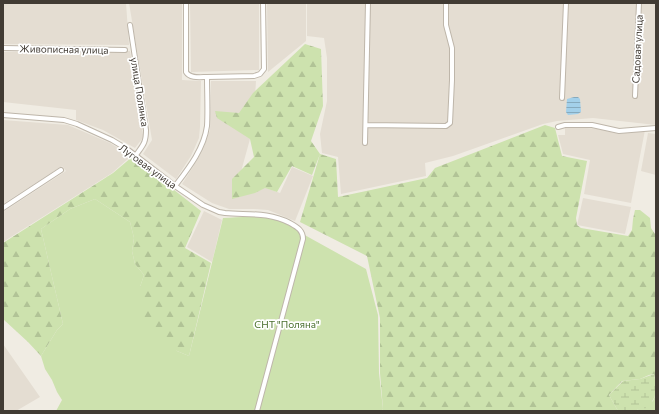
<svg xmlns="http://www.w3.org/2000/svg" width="659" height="414" font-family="Commissioner,sans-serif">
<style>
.residential{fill:#e4ddd2}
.green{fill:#cde2ae}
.forest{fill:url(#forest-firs)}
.wetland{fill:url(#wetland-marsh)}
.water{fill:url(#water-rules)}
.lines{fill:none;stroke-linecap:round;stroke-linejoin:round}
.street-casing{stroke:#beb6aa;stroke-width:6}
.street{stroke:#fff;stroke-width:4}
.labels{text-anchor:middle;stroke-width:3.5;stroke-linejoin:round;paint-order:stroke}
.street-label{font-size:10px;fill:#413b34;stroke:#fff}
.park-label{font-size:10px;fill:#486e2c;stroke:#fff}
</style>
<defs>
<pattern id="forest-firs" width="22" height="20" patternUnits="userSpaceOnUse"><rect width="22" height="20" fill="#cde2ae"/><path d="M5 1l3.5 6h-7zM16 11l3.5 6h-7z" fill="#b1c396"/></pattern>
<pattern id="wetland-marsh" width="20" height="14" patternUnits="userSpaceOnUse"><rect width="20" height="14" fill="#cde2ae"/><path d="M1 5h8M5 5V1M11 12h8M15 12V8" fill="none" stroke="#b1c396"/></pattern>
<pattern id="water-rules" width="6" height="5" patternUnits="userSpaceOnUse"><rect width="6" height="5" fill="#a3d0ea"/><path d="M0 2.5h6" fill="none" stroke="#86aabe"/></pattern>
</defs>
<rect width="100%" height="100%" fill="#f0ece3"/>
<path class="residential" d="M3,3h123l3,42 -126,-1z
M129,3h53v77l19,1 -1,46 -1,11 -8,18 -15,23 -33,-25 9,-14z
M190,3h69v67l-68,2z
M267,3h39v38l-38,31z
M307,3h349v122l-63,-7 -36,3 -14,3 -90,32 -28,7 1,13 -85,18 -3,-37 -16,-4 -2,-19 7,-33v-43l-3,-20 -17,-2z
M130,51l13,84 -1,4 -7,9 -32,-18 -27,-10v-10l-73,-8v-50z
M211,81h45l-3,47 -14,51 41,14 12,-26 21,9 -18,45 -27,-11 -14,-1h-25l-17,-6 -30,-19 11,-17 10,-17 7,-20z
M3,120l65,5 42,18 16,10 3,5 -17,15 -109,69v-30l63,-41 -4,-5 -59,38z
M565,126l33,3 21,5 26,-4 -14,73 -47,-9 6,-34 -27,-6 -5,-19h7z
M648,133l8,1v41l-15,-4z
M583,198l48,9 -6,27 -48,-9z
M204,211l18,9 -10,42 -25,-15z
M3,344l37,53 -24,14h-13z"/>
<path class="green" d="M95,199l35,23 4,16 -2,13 3,13 9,11 -4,12 37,64 12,5 34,-138c25,-1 58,-5 78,15l65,36 12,46 1,58 4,36 -1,2h-326l6,-11 -5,-8 -5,-12 -7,-11 -4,-13 16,-26 6,-6 -22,-95 29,-20z"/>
<path class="forest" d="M305,44l16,5 2,57 -12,35 9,13 -8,21 -20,-9 -15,26 -12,-4 -10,5 -23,6v-20l22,-22 -4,-18 -33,-21 -2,-7 24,2 14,-20z
M545,125l10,3 7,28 25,5 -11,57 1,7 4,3 47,8 4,-6 1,-11 2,-9h5l10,8 1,10 4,6h1v149l-2,-9 -5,1 -9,4 -18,2 -13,14 9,16h-236l1,-2 -3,-36v-55l-13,-62 -67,-34 20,-68 16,5 2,38 89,-19 8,-10z
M132,157l69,54 -16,37 26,15 -22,93 -12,-5 -21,-16 -8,-10 -6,-12 -2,-26 4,-12 -9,-11 -3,-13 2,-13 -4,-16 -35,-23 -25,10 -29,20 22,95 -6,6 -16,26 -13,-14 -25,-23v-76l110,-70z
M656,393v18h-21l18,-10z"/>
<path class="wetland" d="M654,374c3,15 4,22 -7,34l-8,1 -4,2h-17l-9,-16 14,-14 17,-2z"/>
<path class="water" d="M574,97h4l2,2 1,13 -3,2 -10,1 -2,-3 1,-13z"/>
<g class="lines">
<defs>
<path id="street" d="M186,3v69c4,7 15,5 21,5
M130,25l16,105c0,13 -3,15 -10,25
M3,48l122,2
M635,96l4,-93
M562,98l4,-95
M3,115l61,5 13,4 35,16 15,9 48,37 28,19 16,7 6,1c24,2 43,-1 65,10 7,4 13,7 13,16l-46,172
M366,125l80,1 4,-3 2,-43v-32l-6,-23v-22
M558,127l7,-2h27l27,6 37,-3
M365,143l3,-140
M175,186c13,-17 29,-37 32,-60 1,-16 0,-33 0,-49l47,-1 6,-2 4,-5 -1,-66
M3,208l58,-38"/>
</defs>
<use href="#street" class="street-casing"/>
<use href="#street" class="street"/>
</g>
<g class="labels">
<g class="street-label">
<text transform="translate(64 49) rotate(1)" y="4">Живописная улица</text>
<text transform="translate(637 49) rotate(-87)" y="4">Садовая улица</text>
<text transform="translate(140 92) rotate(81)" y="4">улица Полянка</text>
<text transform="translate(148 166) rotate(36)" y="4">Луговая улица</text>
</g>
<g class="park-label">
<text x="287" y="328">СНТ "Поляна"</text>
</g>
</g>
<rect width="659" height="414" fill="none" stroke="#413b34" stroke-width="8"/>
</svg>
